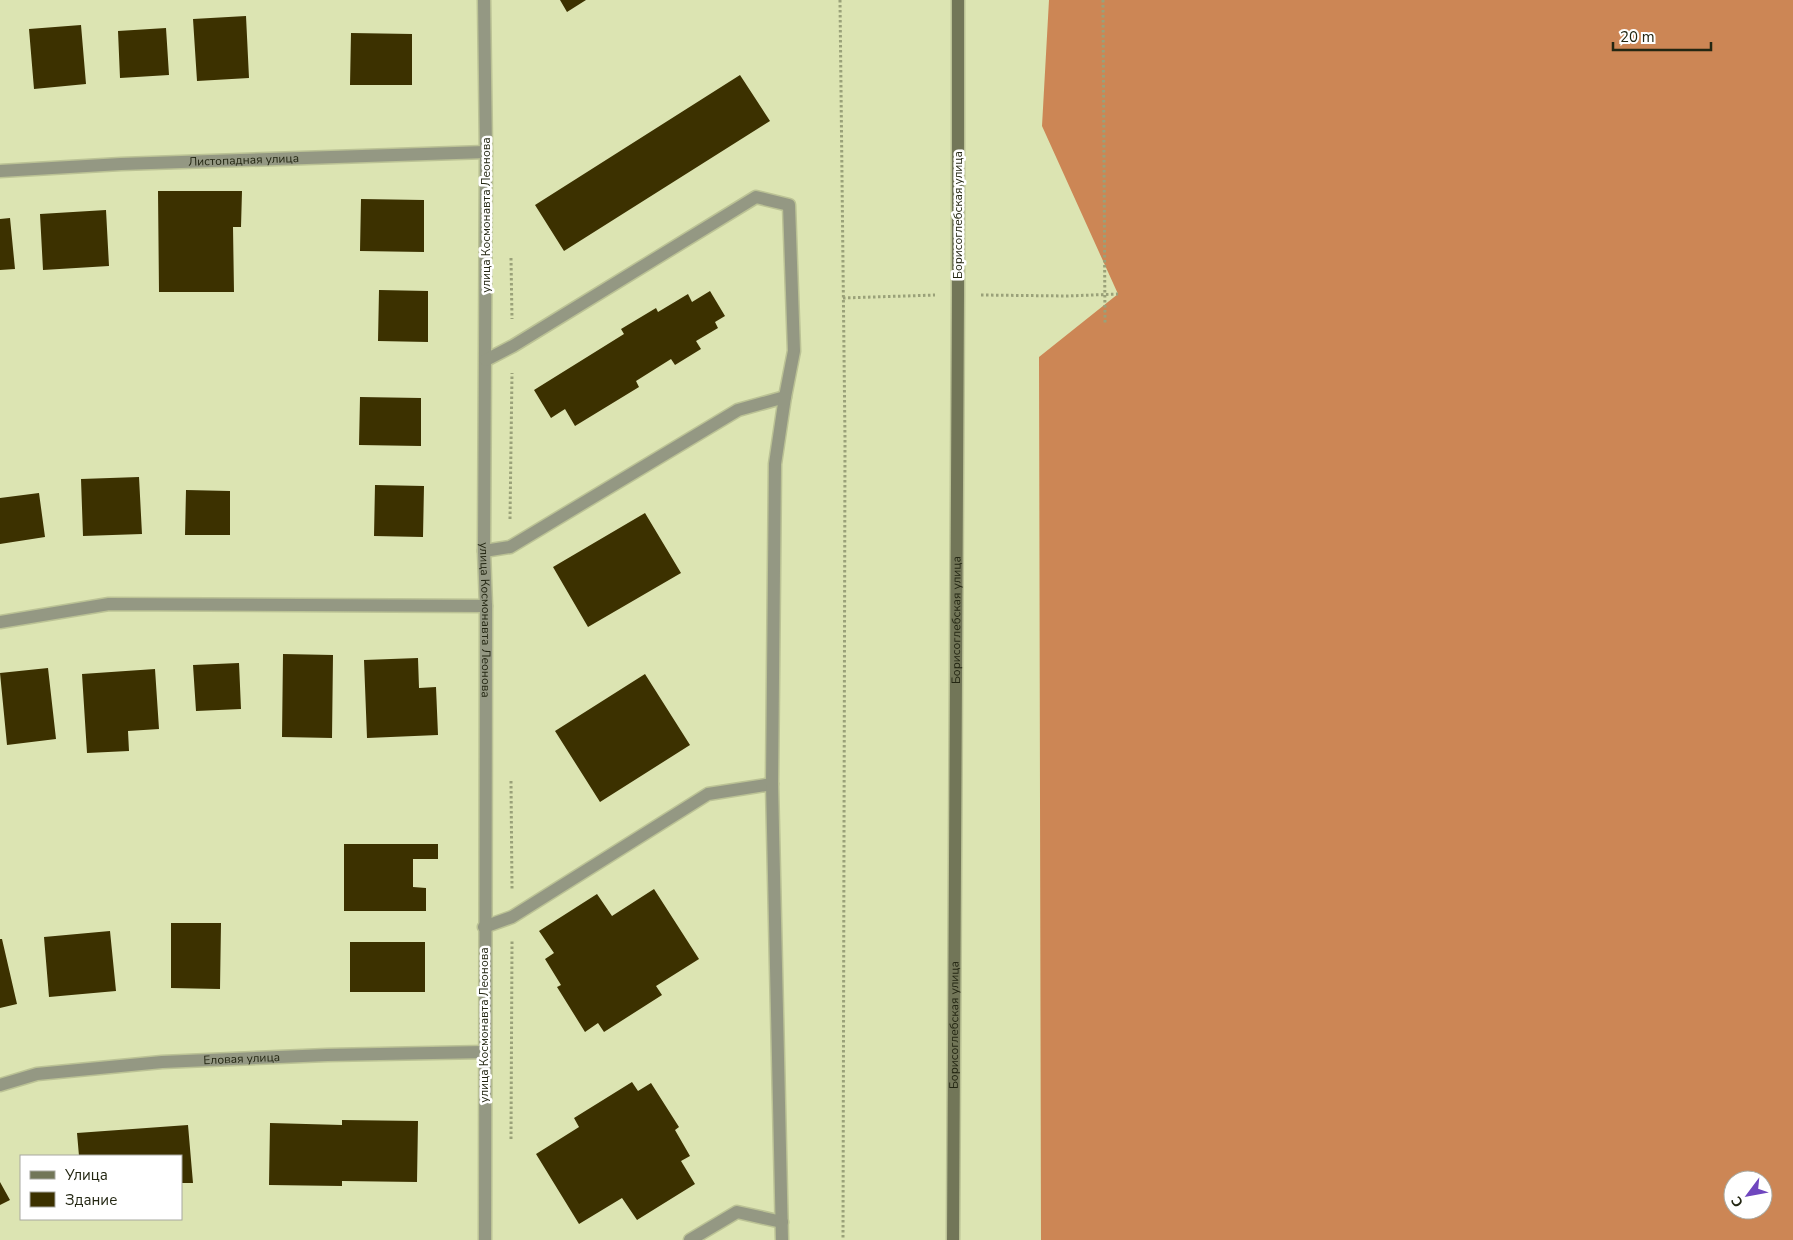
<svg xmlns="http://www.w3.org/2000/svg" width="1793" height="1240" font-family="'Nunito Sans',sans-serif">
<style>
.forest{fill:#cc8655;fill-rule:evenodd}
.building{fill:#3c3100}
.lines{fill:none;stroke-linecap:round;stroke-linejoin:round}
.lane-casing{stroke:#bbc295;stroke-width:15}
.street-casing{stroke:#bbc295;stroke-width:15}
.secondary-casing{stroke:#bbc295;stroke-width:15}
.path{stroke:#9aa179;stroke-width:3;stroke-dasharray:2.5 2.5;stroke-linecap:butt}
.lane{stroke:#949883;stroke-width:12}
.street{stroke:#949883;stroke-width:12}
.secondary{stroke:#727658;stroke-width:12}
.labels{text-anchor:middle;stroke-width:5;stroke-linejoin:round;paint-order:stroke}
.street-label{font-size:12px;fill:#232612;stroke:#fff}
</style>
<rect width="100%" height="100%" fill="#dce4b2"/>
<path class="forest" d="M1049,0h744v1240h-752l-2,-883 79,-63 -76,-168zM1733,1180h30v30h-30z"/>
<path class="building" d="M560,0h26l-19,12z
M246,16l3,62 -52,3 -4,-62z
M81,25l5,59 -52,5 -5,-60z
M166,28l3,47 -49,3 -2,-47z
M351,33l61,1v51h-62z
M740,75l30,46 -206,130 -29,-46z
M158,191h84l-1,36h-8l1,65h-75z
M361,199l63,1v52l-64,-1z
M106,210l3,56 -66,4 -3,-56z
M10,218l5,51 -15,1v-51z
M379,290l49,1v51l-50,-1z
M710,291l15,25 -10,6 3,6 -22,13 5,8 -26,16 -4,-6 -35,22 3,6 -64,39 -10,-17 -14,9 -17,-28 90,-56 -3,-5 35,-21 2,4 30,-18 4,8z
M360,397l61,1v48l-62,-1z
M139,477l3,57 -59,2 -2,-57z
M375,485l49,1 -1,51 -49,-1z
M186,490l44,1v44h-45z
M39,493l6,44 -45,7v-46z
M645,513l36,60 -93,54 -35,-60z
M283,654l50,1 -1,83 -50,-1z
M418,658l1,30 17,-1 2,48 -71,3 -3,-78z
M239,663l2,46 -45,2 -3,-46z
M48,668l8,71 -49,6 -7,-72z
M155,669l4,60 -31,2 1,20 -42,2 -5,-79z
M645,674l45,71 -90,57 -45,-71z
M344,844h94v15h-25v28l13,1v23h-82z
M654,889l45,70 -43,27 6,9 -58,37 -6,-9 -13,9 -28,-45 4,-2 -16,-26 9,-6 -15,-22 58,-37 15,22z
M171,923h50l-1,66 -49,-1z
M110,931l6,60 -67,6 -5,-60z
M0,939h2l15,65 -17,4z
M350,942h75v50h-75z
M632,1082l6,9 13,-8 28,44 -4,3 15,26 -9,5 14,23 -58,36 -15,-22 -43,26 -43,-70 43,-27 -5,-9z
M342,1120l76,1 -1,61 -75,-1v5l-73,-1 1,-62 72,2z
M188,1125l5,58h-12v-27h-102l-2,-23z
M0,1182l10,18 -10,5z"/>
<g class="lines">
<defs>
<path id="lane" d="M484,551l26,-4 228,-137 47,-13
M484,927l28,-10 196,-123 64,-10
M690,1240l47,-28 45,10"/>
<g id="street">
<path id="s1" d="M484,0l2,152 -2,399 2,55 -1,634"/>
<path id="s2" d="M0,171l121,-7 365,-12"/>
<path d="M486,360l27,-14 243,-149 33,8 5,146 -9,46 -10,67 -3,320 10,456"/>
<path d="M0,622l109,-18 377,2"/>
<path id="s3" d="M0,1085l37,-11 125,-12 165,-7 158,-3"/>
</g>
<g id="secondary">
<path id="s4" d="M953,1240l5,-945v-295"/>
</g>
</defs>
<use href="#lane" class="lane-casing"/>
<use href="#street" class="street-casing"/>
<use href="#secondary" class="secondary-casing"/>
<path class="path" d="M840,0l5,440 -2,800
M1103,0l2,324
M511,258l1,61
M981,295l86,1 51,-2
M843,298l92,-3
M510,519l2,-146
M511,781l1,108
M511,1139l1,-198"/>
<use href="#lane" class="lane"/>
<use href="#street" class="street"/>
<use href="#secondary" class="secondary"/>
</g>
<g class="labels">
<g class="street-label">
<text dy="4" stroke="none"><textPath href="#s2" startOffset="244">Листопадная улица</textPath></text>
<text transform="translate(486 215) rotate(-90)" y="4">улица Космонавта Леонова</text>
<text transform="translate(958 215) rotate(-90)" y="4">Борисоглебская улица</text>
<text dy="4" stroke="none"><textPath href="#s1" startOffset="620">улица Космонавта Леонова</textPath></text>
<text dy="4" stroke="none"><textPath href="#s4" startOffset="620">Борисоглебская улица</textPath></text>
<text transform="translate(484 1025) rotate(-90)" y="4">улица Космонавта Леонова</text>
<text dy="4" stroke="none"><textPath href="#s4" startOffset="215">Борисоглебская улица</textPath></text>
<text dy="4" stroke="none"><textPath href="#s3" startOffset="244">Еловая улица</textPath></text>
</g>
</g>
<rect x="20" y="1155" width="162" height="65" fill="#ffffff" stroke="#a7a8a0"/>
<rect x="30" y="1171" width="25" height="8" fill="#727658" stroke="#a7a8a0"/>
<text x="65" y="1180" font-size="15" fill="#232612">Улица</text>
<rect x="30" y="1192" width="25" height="15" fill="#3c3100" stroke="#a7a8a0"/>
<text x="65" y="1205" font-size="15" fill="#232612">Здание</text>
<g transform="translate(1748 1195) rotate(238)"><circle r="24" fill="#ffffff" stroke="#a7a8a0"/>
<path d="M0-4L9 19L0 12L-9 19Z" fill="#6f46be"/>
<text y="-8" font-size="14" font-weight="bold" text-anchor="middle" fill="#232612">С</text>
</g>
<path d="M1613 42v8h98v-8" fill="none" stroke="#232612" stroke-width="2.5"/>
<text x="1620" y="42" font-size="15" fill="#232612" stroke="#ffffff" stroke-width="4" paint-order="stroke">20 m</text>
</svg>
